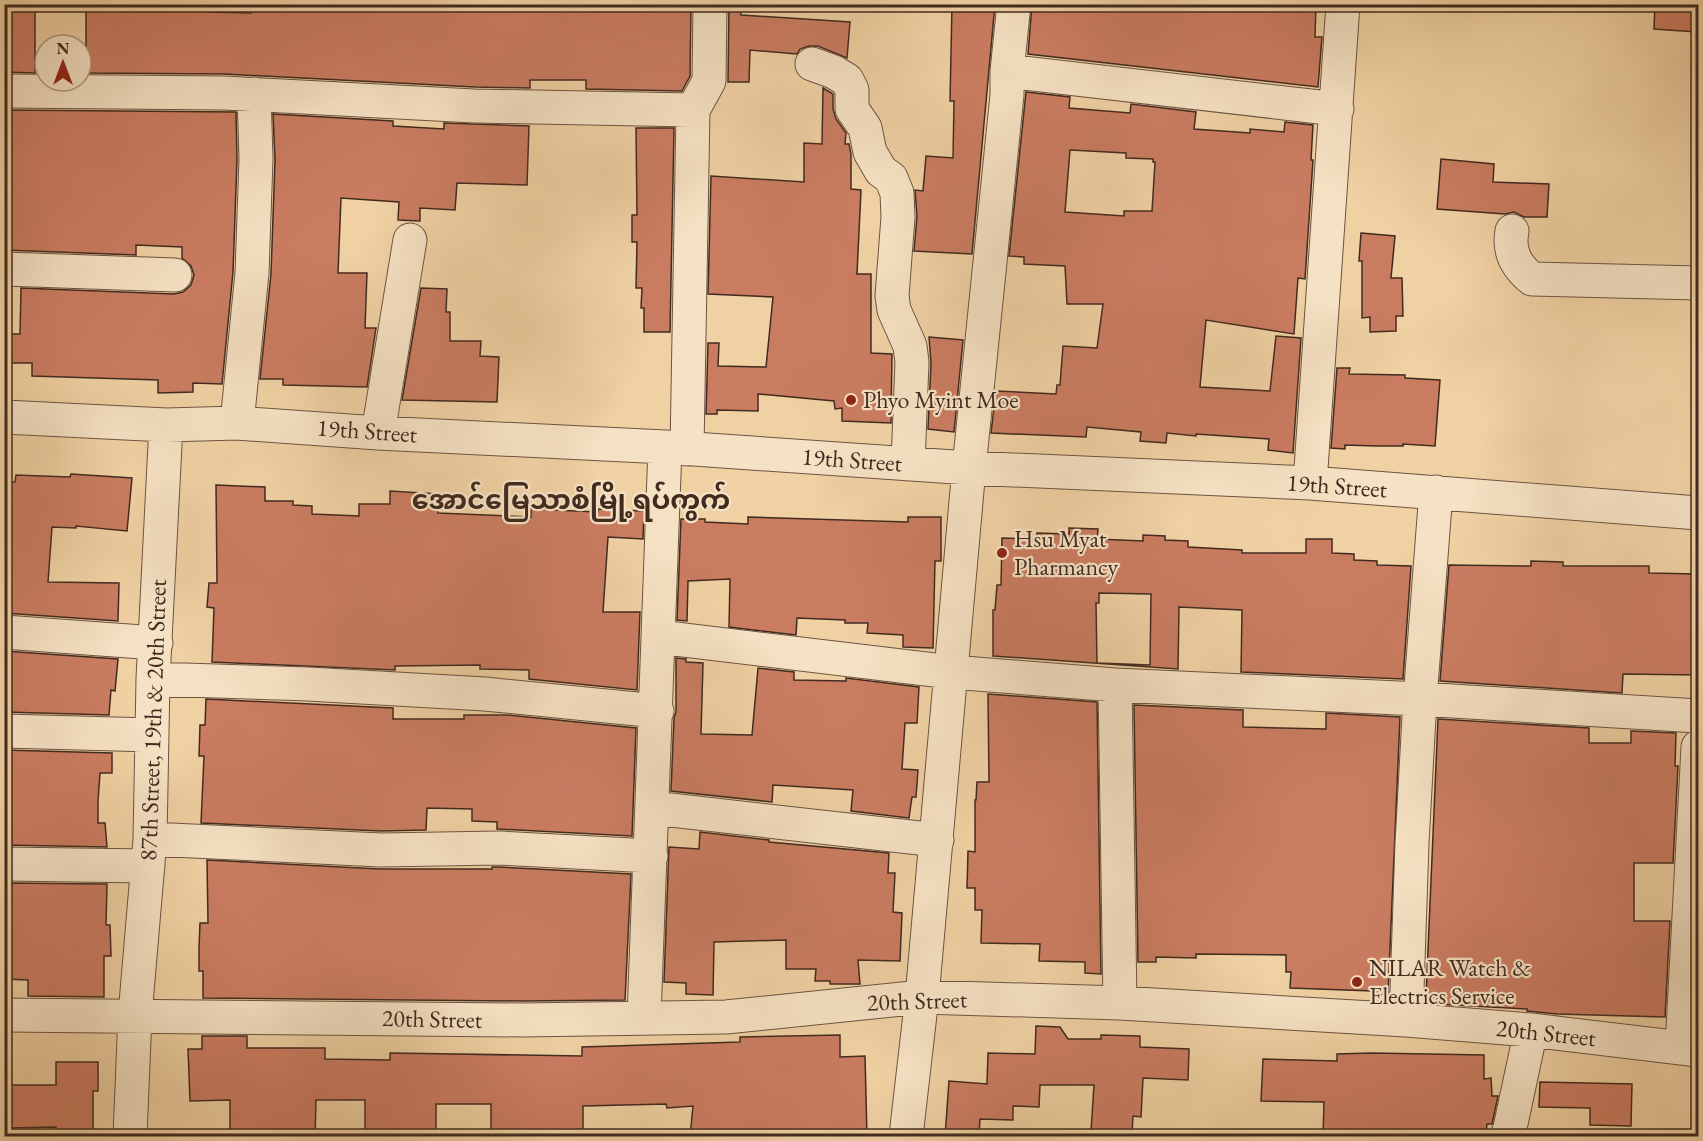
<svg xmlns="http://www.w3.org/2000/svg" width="1703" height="1141" font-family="'EB Garamond','Noto Sans Myanmar',serif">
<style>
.building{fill:#ca7c61;stroke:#412b20;stroke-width:1.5;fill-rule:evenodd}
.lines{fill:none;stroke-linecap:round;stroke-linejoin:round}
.minor-casing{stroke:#6d5441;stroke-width:35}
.minor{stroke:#f5e1c3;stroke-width:33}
.poi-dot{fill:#8f2418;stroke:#f5e1c3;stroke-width:2}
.labels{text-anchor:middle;stroke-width:4.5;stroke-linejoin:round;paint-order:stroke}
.poi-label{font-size:24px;fill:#412b20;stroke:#f5e1c3;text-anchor:start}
.street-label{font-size:24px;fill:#412b20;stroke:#f5e1c3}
.quarter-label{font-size:27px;font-weight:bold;fill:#412b20;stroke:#f5e1c3}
</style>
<rect width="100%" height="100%" fill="#f0d1a3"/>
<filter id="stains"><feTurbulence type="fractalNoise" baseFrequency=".00333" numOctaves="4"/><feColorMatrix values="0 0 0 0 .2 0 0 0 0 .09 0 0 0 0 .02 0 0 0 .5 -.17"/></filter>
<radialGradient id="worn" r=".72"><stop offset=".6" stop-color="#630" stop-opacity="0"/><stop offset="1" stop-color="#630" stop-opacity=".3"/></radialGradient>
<path class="building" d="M4,4h31v69l-31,-1z
M86,4h121v8l44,1v-9h440l-1,72 -8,15 -96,-2v-9h-56v8l-55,-1 -251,-13 -138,-1z
M729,4h12v11l109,7 -3,36 -29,-12h-9l-9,3 -3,5 -47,-4 -1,32h-21z
M952,4h43l-23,250 -58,-3 3,-35 -2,-26 8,1 3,-35 27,2 1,-57h-4z
M1032,4h82l53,4v-4h149l-1,33h7l-4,50 -290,-33z
M1655,4h43l-1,28 -43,-3z
M823,88l10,6v15l3,10 10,14 -1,11h4l2,10v35l10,1 -4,84h14v79l21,1 -1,69 -49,-2v-13l-7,1 -1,-8 -76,-7v17l-41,-1v4h-11l2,-71h11l-1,23 48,1 7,-70 -65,-3 3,-118 93,6v-39l18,1z
M1026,92l44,5 -1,11 61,5 1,-9 65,8 -2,17 56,4v-4l34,3 1,-10 28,3 -2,35h2l-8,119 -7,-1 -4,56 -88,-14 -6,67 70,4 6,-55 25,2 -8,115 -25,-3 1,-11 -73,-5v2l-29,-3 -1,10 -26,-2 1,-9 -54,-5 -1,10 -95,-4 5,-42 60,3 1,-9h3l3,-39 34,2 6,-44h-36l-2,-38 -41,-2v-7l-15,-1zM1070,150l56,3v5l27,1v3h2l-3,49h-28v5l-59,-4z
M4,110l232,2 1,47 -4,113 -11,112 -29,-1v9l-35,1v-13l-126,-4v-13h-28v-29h16l1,-46 153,6 9,-2 8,-7 3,-10 -3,-9 -9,-8v-11l-46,-2v10l-132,-5z
M273,114l120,7v5l51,3v-6l85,3 -2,59 -70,-2 -2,27 -35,-2v13l-22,-1 1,-18 -58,-4 -3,75h29l-2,55h11l-9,59 -84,-2v-6h-23l11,-105 4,-114z
M636,128h38l-4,204h-26v-24h-3l1,-20h-6l1,-46h-5v-27h5z
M1441,159l53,5 -1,18 56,2 -2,33h-23l-10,-5 -9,2 -68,-5z
M1361,233l34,3 -4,42h11l1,38h-7v15l-26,1v-15l-8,1v-57h-3z
M421,288l26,1 -1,23h4v29h31l-1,15 19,1 -2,45 -95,-2z
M929,337l34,3 -9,92 -26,-3 3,-66z
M1337,368h13l-1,6 56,1v3l35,2 -5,66 -32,-2v2h-26l-32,-1v4l-14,-1z
M71,474l61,4 -5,53 -51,-5v2l-24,-1 -4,55 71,1 -1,38 -114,-8v-131h11l1,-7 54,2z
M216,485l49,2v14h28v4l19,1v8l47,2v-12h31v-13l49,3 -1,19 93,4v-8l67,3v-3l46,2 -1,28 -35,-2 -5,75h37l-3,78 -108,-11v-9l-49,-1v-4l-85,1v4l-183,-8 2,-54 -7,-1 2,-24h8z
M748,517l160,5v-5h33v44h-6l-2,87 -30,-1v-12l-36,-2 1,-10h-23v-3l-48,-2 -1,17 -67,-8 1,-48 -42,2 -1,40 -10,-1 4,-101h24v3l43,2z
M1069,528l29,1 -1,10 46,2v-6l22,1v4l23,1v6l54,3v3h64v-14h26v14l22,1v6l23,1v4l34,1 -8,113 -162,-7 1,-62 -63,-3 -1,62 -185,-13v-46h2l2,-25h4l1,-47 35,1v-6l32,1zM1099,593l52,1 -1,71 -53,-2 -1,-60h3z
M1531,561l32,1v4h86v7l49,1v101l-75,-1 -1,19 -182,-12 9,-116 82,1z
M4,651l114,8 -3,32 -4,-1 -2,25 -105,-3z
M676,658l10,1v3l17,1 -2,71 51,1 6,-67 36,4v8l52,1v-3l73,9 -2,36h-12l-3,46 16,1 -2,27h-4l-3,21 -58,-7 2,-21 -80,-5 -1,17 -101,-11 3,-73 2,-6z
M988,694l109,8 4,272 -16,-1v-11l-46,-1 1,-17 -59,-1 1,-33h-7v-22h-8l1,-37 7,1v-52h1l1,-18h12z
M206,699l187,9v11h71v-4h44l128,13 -4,108 -135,-7v-7l-25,-1v-12l-45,-1 -1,22 -45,1 -180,-8 3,-67h-5l1,-31h5z
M1134,705l109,5v17l83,2v-16l74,4 -12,278 -15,-1v-3l-83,-3 1,-16h-5v-17l-90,-1v4l-40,-1v5h-18z
M1438,719l151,9v15h42v-12l45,2 -1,33h3l-5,97h-39v58h36l-5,96 -108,-3 -30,-3v-2l-90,-5v-7h-11z
M4,750l108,3v20h-12l-2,28v22h7l2,24 -103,-2z
M700,832l69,8v2l120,11 -1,20h7l-2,39 9,1 -2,48 -42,-1 2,24h-30v-3h-15l1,-12h-30v-29l-72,2 -1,53 -27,-1v-11l-22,-1 5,-135 30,2z
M207,860l173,9h112v-2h7l132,7 -6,126 -103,1 -319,-3v-27h-4v-23l1,-25h8z
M4,883l103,1 -1,41h4l1,31h-7v41l-76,-1v-16l-24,-1z
M1036,1026l24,1 8,12h33v-4l39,1v11l49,2 -1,31 -45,-2 -2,39 -8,-1 -1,17 -41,-2 3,-46h-54l-1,22 -26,-1v14l-33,-1 -1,18h-34l4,-56 38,3 1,-31 47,1z
M840,1035v22l25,-1 2,81h-177l3,-31 -26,2 -1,-4 -83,2v29l-92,2v-33h-55v32l-65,1 1,-2h-7v-35h-49l-1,37h-85v-37l-40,1 -2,-52h14v-13h45v12h78v11l65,1v-7l192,3v-9l158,-5v-5z
M1371,1053l113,2v24l7,-1 1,18h6l-6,28h-5l-1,10 -44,-1v3l-30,1h-89l1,-35 -63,-1 2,-42 74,2v-7z
M56,1062h42v29h-5v45h-37v-9l-48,1v-43h48z
M1540,1082l92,2 -1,42 -41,-1v-17l-51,-1z"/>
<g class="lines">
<defs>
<path id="minor" d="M812,64l22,8 13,8 5,10v19l13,19 5,24 11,19 10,7 6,15 1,24 -6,79 2,14 16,36 2,16 -4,102
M1007,71l330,38
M4,91l220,2 250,13 219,4
M1512,231c-4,21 4,35 20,48l166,4
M4,269l171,6
M4,417l162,8 71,-2 141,10 287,14 304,21 341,15 388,30
M237,423l15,-150 4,-114 -2,-65
M378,433l32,-193
M687,449l6,-339 16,-29 1,-77
M1310,483l33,-479
M4,632l152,11
M659,637l292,35 164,13 305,14 278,17
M153,679l155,5 177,10 172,17
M1115,685l5,318
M4,731l148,4
M653,808l284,32
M150,839l231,11 118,-2 152,8
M4,864l144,2
M4,1015l518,5 204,-3 196,-20 198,6 286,17 125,10 167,20
M644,1018l21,-571
M1406,1020l6,-177 8,-144 16,-207
M1682,1048l16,-301
M130,1136l5,-121 15,-176 3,-160 13,-254
M906,1136l16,-139 47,-529 38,-373v-24l7,-67
M1507,1136l3,-8 21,-98"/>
</defs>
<use href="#minor" class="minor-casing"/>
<use href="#minor" class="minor"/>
</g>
<g class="poi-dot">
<circle cx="851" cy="400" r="6"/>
<circle cx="1002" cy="553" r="6"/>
<circle cx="1357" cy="982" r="6"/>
</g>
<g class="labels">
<g class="poi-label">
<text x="863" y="408">Phyo Myint Moe</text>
<text x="1014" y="547">Hsu Myat<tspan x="1014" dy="28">Pharmancy</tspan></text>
<text x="1369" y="976">NILAR Watch &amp;<tspan x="1369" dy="28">Electrics Service</tspan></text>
</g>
<g class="street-label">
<text transform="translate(367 431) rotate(4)" y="8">19th Street</text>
<text transform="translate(852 460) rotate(4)" y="8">19th Street</text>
<text transform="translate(1337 486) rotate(4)" y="8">19th Street</text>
<text transform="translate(153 720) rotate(-88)" y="8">87th Street, 19th &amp; 20th Street</text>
<text transform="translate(917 1001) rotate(-2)" y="8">20th Street</text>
<text transform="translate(432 1019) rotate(1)" y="8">20th Street</text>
<text transform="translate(1546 1033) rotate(6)" y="8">20th Street</text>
</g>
<g class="quarter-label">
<text x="571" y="509">အောင်မြေသာစံမြို့ရပ်ကွက်</text>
</g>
</g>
<rect width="1703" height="1141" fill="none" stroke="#f0d1a3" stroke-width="24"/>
<rect x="6" y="6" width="1691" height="1129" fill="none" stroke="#412b20" stroke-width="3"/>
<rect x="12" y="12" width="1679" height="1117" fill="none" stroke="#412b20" stroke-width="1.5"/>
<g transform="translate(63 63)"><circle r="28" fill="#f5e1c3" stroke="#ad9882" stroke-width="1.5"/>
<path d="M0-4.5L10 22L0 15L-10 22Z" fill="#8f2418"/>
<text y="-9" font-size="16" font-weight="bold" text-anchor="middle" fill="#412b20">N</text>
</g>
<rect width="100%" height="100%" filter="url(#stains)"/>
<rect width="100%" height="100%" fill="url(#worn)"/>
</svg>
